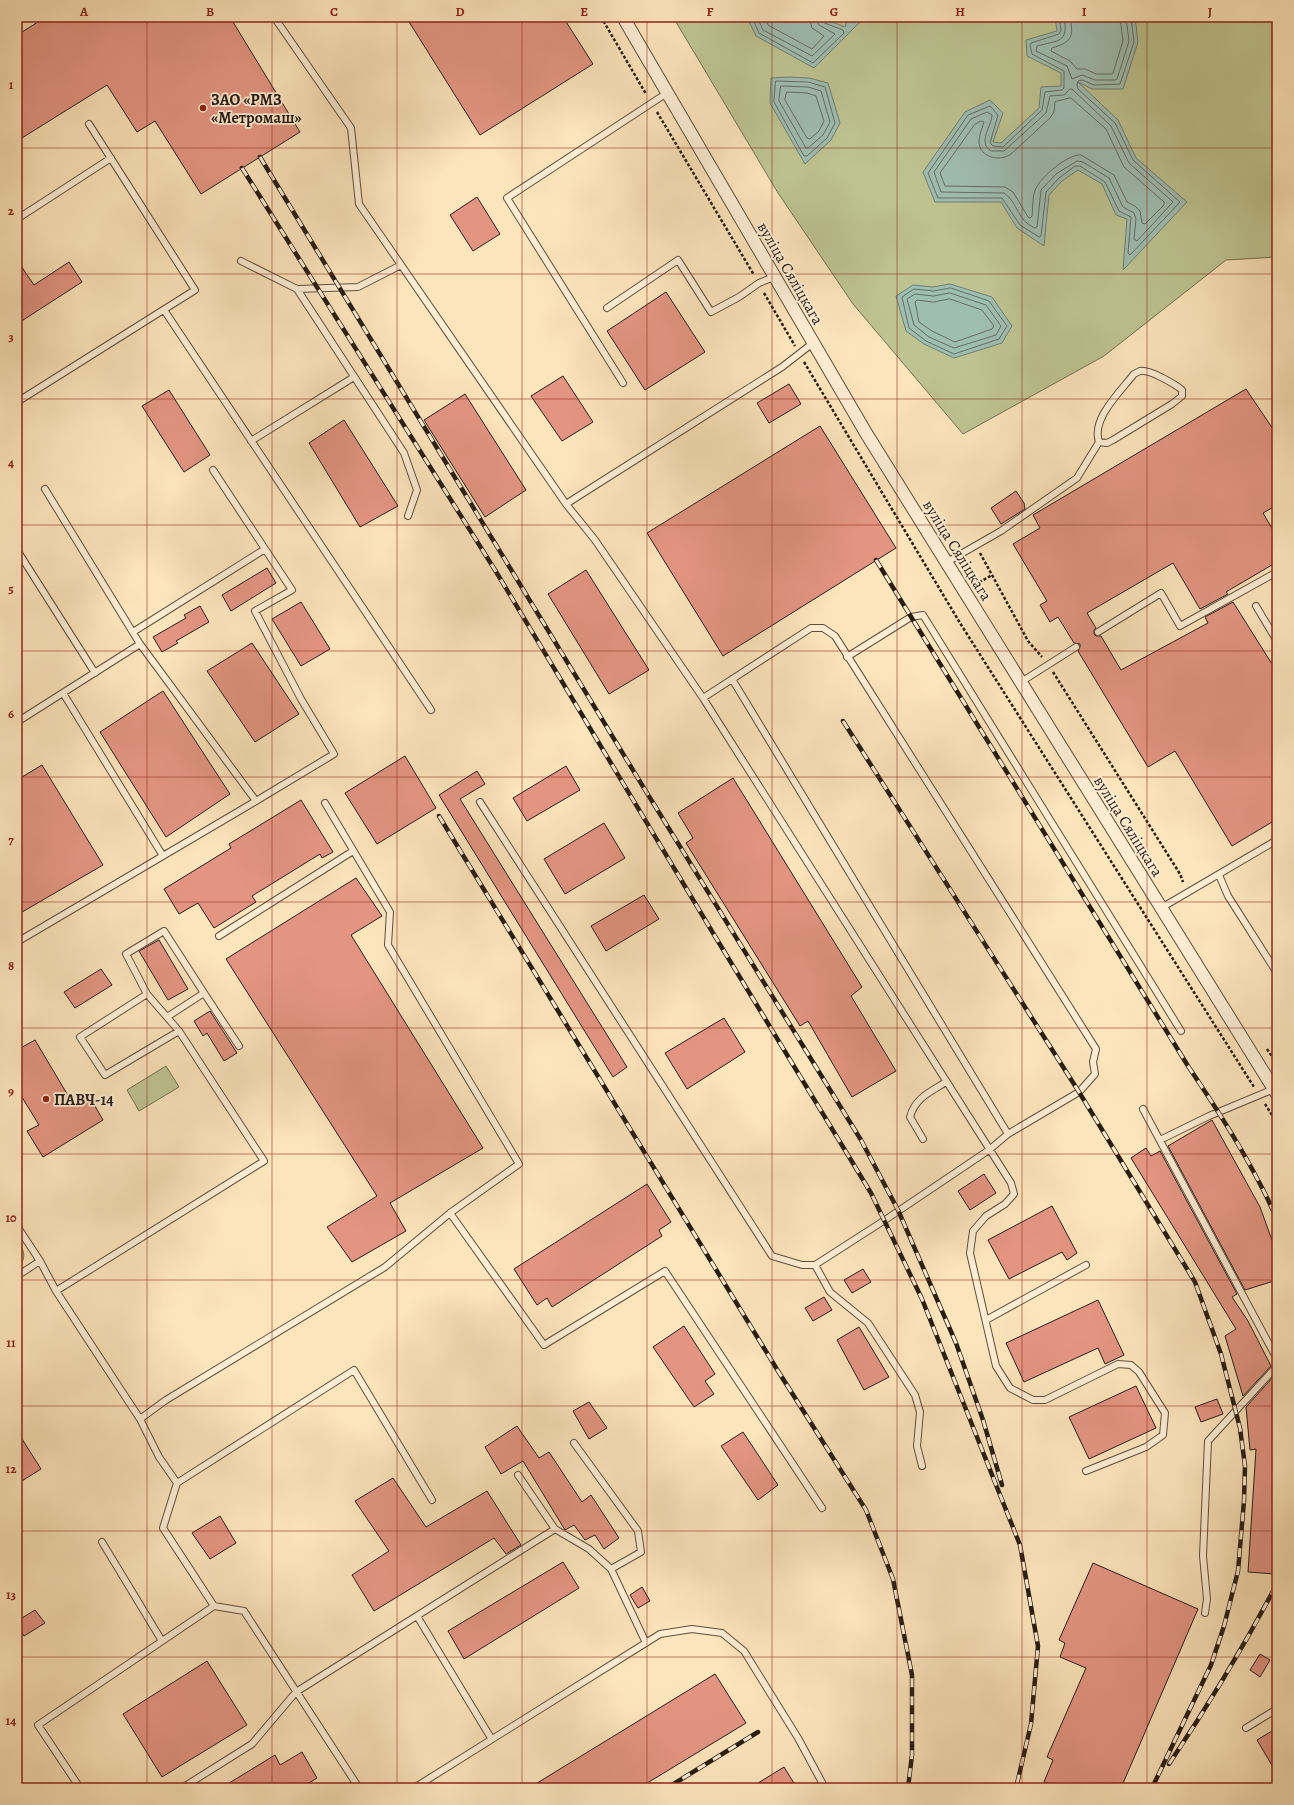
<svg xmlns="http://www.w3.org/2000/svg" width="1294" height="1805" font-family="Alegreya,serif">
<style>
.green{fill:#bec491;stroke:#737052}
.water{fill:#9fbeb2;stroke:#6f7e73}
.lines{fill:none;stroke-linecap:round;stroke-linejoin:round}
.shore{stroke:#646e63;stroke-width:1}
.building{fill:#e39582;stroke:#281d14}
.lane-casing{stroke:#5d4f3e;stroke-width:8}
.street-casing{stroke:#5d4f3e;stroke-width:14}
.path{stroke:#281d14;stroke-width:2.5;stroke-dasharray:3 2;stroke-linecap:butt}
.lane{stroke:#fdedd3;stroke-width:6}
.street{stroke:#fdedd3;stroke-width:12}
.rail-casing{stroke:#281d14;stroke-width:4.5}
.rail{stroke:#fdedd3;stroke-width:3;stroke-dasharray:9;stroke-linecap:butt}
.grid{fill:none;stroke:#8f2418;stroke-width:1;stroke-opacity:0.55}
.poi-dot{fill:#8f2418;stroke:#fdedd3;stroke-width:1.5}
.labels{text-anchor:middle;stroke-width:3.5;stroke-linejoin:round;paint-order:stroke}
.poi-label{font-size:16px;font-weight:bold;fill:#281d14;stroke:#fdedd3;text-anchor:start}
.street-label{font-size:16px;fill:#281d14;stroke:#fdedd3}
.neatline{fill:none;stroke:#8f2418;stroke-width:1.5}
.grid-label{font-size:13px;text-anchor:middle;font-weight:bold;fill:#8f2418}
</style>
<rect width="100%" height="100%" fill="#fce4bb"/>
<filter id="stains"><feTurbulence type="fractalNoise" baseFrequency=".005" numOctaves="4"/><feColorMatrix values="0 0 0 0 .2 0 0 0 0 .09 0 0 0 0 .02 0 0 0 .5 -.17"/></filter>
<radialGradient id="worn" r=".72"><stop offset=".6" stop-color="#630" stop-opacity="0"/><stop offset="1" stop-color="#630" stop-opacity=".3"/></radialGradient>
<path class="green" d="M673,17h604v240l-51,3 -122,96 -141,78 -110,-130 -75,-111z
M166,1066l13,21 -40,24 -12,-21z
M17,1240c7,11 11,18 0,27z"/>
<path class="water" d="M747,17h73l25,10 3,-10h17l-51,51 -58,-32z
M1055,17h80l3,25 -15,47h-31l-14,-7 40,38 18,38 51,44 -64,68 4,-51 -11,-4 -14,-31 -24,-14 -16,11 -13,14 -5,51 -27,-18 -16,-26h-66l-12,-30 42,-60 25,-12 13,13 -10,29 8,1 38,-35 2,-21 20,-1v-13l-34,-17 -1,-16 31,-9z
M789,77l20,1 19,5 12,40 -9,17 -26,24 -35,-61 1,-25z
M950,284l42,13 20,29 -10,17 -48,15 -30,-14 -18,-13 -10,-35 17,-11 20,2z"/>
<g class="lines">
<path class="shore" d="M752,17l7,16 54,30 31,-30 -1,-3 -21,-8 -2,-5
M757,17l6,13 49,26 23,-22 -16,-9 -4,-8
M764,17l4,8 44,24 12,-13 -12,-8 -3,-11
M1059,17l2,13 -2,4 -28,9 -1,2 2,9 32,17v17l-2,2 -17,2 -3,18 -39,37 -10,-1 -3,-3 8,-28 -8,-9 -22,9 -40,58 10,25h64l18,27 19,12 2,-1 5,-44 13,-14 16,-12h5l25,16 14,29 12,6 -3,36 2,2 50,-53 -47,-42 -18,-37 -37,-34 -1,-4 1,-4 4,-1 12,5 26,-1 14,-42 -3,-25
M1064,17c5,27 -6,23 -27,29l-1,5 31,15 5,13 10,-4 13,5h20l2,-1 12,-38 -3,-24
M1070,17c4,20 2,25 -18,31l-1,3 19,10 7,8h8l11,5h15l2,-1 10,-32 -3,-24
M776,81l32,1 17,5 10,36 -8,15 -20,18h-3l-30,-54z
M781,86l27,1 13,4 9,31 -7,13 -15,13h-2l-27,-47z
M1070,89h2l39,37 18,37 44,39 -36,39 -3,-2 2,-20 -2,-6 -11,-6 -14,-29 -26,-16 -6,-1 -21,13 -15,16 -4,37 -2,1c-18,-7 -17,-26 -31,-35l-63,-1 -7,-20 37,-53 16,-7 5,3c0,11 -15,27 -1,36h13l42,-38 4,-17 14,-1z
M787,92l20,1 9,3 8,25 -5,10 -9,8 -3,-1 -22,-38z
M1071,98l35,31 18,38 40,35v3l-19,19 -3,-1 -2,-12 -5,-5 -8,-4 -13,-27 -33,-20c-13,-1 -39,21 -45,33 -4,7 -3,20 -4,28l-2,2 -2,-1 -15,-25 -8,-5 -60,-1 -5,-13 35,-49 6,-3 3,1c-2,7 -5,13 -5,19 0,17 21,21 32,13l39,-36 4,-6 1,-10z
M951,288l38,13 18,25 -8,13 -45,15 -28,-13 -17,-13 -7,-31 12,-8 19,2z
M950,293l36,12 15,21 -5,9 -42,13 -25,-11 -15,-12 -7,-26 8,-5 18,2z
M950,299l32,11 12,16 -2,3 -37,13 -23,-11 -13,-9 -4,-20 2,-2 16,2z"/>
</g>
<path class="building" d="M46,17h184l70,115 -99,62 -46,-73 -18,11 -30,-47 -90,56v-106z
M406,17h157l30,47 -113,71z
M477,197l23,37 -27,17 -23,-36z
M17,260l17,25 35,-23 13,20 -65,42z
M666,292l39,60 -60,38 -38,-59z
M563,376l30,46 -31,19 -31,-45z
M789,384l12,20 -32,19 -12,-20z
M1246,389l31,46v70l-14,8 14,24v25l-51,30 2,2 -28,15 -27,-46 -86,50 9,15 -2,2v4l2,2h5l20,34 87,-47 -3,-6 28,-15 44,70v147l-45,27 -57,-95 -27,16 -70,-116 2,-4v-3l-6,-1 -16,-26 -8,5 -10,-17 7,-4 -34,-57 27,-16 -7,-13z
M169,390l41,65 -26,17 -42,-66z
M465,394l61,96 -41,27 -61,-97z
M344,420l54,86 -38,21 -51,-84z
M820,426l76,122 -173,108 -76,-123z
M1016,491l8,12 1,6 -24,15 -10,-16z
M267,568l9,15 -45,28 -9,-16z
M586,570l63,100 -40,24 -61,-100z
M301,602l29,47 -29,17 -29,-47z
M200,606l9,16 -33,19 2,2 -16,9 -9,-15 33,-19 -2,-3z
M252,643l47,71 -44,28 -48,-71z
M163,691l67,103 -64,43 -66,-105z
M405,756l31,52 -59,36 -32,-51z
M42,765l61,100 -86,50v-135z
M566,766l14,24 -53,31 -14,-23z
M477,771l8,13 -25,15 167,268 -14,10 -174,-282z
M733,778l129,209 -11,9 45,75 -44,26 -44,-76 -8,5 -114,-183 7,-5 -15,-25z
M301,800l32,52 -11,6 -2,-4 -68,42 4,6 -42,26 -16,-25 -19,11 -15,-25 67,-41 -2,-4z
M604,823l21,35 -60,36 -21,-35z
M356,878l26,38 -31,19 132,213 -93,55 16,28 -54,31 -25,-35 50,-31 -151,-237z
M644,895l15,24 -53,32 -15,-25z
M159,940l29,49 -20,11 -29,-49z
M101,969l11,16 -37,23 -11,-16z
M210,1011l27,42 -13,8 -17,-28 -4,3 -9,-15z
M724,1018l21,34 -58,37 -22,-36z
M35,1040l38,64 15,-10 15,26 -60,37 -16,-26 12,-6 -22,-36v-39z
M1212,1120l48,87 17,47v26l-32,10 -77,-144z
M1146,1148l5,8 9,-5 77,143 -5,3 16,24 23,45 -28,30 -18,-60 11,-7 -105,-171z
M984,1174l12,19 -26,17 -12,-19z
M647,1184l24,38 -12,8 3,6 -110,71 -5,-9 -10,7 -23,-36z
M1052,1206l25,47 -10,7 -5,-8 -53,27 -21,-39z
M863,1269l8,13 -19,11 -8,-13z
M824,1297l8,13 -19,11 -8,-13z
M1098,1300l26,55 -19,9 -7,-16 -74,34 -18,-39z
M684,1326l31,48 -10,7 9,13 -20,13 -41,-60z
M859,1327l30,50 -25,13 -27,-50z
M1275,1375l2,3v186l-3,10 -26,-2 8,-123 -6,1 -4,-43z
M1136,1386l20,42 -67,31 -20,-42z
M1217,1399l6,15 -22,8 -6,-15z
M589,1402l18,26 -18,11 -16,-28z
M517,1426l22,32 10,-6 33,50 9,-7 28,43 -15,11 -9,-14 -10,5 -11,-15 -9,5 -42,-69 -22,13 -16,-27z
M17,1431l24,38 -24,15z
M743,1432l35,53 -20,15 -37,-54z
M393,1478l33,49 61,-36 34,54 -15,9 -12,-16 -120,73 -22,-36 37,-24 -34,-50z
M220,1516l16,27 -26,16 -18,-26z
M563,1562l16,26 -115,71 -16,-28z
M1093,1563l105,46 -77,179h-62l-15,-6 9,-22 -6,-3 39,-89 -26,-11 5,-14 -6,-3z
M642,1587l8,14 -12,7 -8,-13z
M35,1610l10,13 -21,13 -7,-10v-5z
M1260,1654l10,6 -10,17 -10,-7z
M207,1661l40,64 -85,52 -39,-63z
M715,1674l31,49 -107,65h-110z
M1277,1728v46l-20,-34z
M302,1752l15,26 -16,10h-80l54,-33 5,10z
M784,1767l13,21h-47z"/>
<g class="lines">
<defs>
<path id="lane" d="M274,17l77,111 8,76 207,300
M17,219l94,-61
M241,261l56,28 61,-2 43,-22
M297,289l107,164 13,37 -9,26
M607,308l71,-48 33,52 28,-15 20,-14 15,-6
M164,310l267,400
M813,343l-31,24 -216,137 29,36 108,158 308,485 3,11 -9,10 -19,12 -13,15 -3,22 26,113 14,22 23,12h12l73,-36 13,1 8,7 26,41 -2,22 -17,12 -60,24
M623,383l-116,-185 160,-105
M17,402l178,-112 -106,-166
M251,441l103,-64
M213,470l79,120 -37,21 46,88 33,55 -78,47
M45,489l95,155
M17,550l78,123
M947,562l54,-31 76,-53 22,-36c-8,-23 21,-50 35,-68 2,-1 4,-2 6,-3 9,-2 35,13 42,19v6l-10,8 -59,36 -6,3 -8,-1
M1256,606l21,35
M133,632l132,-83
M1098,632l63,-39 19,33 97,-54
M847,657l64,-40 12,-2 258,416
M732,679l276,455
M1021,682l55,-35
M63,693l100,163
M17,722l123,-78 116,157 -239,141
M480,802l292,454 30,9h13l70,-45 104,-70 19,-16 71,-42 16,-18 -2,-12 3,-13 -261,-413 -12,-8h-12l-108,70
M1219,875l9,21 49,77
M1161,908l116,-68
M219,936l134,-85
M204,993l35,53
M147,994l-21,-40 38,-23 40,62 -37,24
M1143,1109l134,250
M923,1139l-13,-22c5,-19 20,-25 36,-35
M1160,1140l49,-24 65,-27
M450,1213l94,132 121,-74 157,237
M17,1226l23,35 16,30 84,128 19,38 18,26 -14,45 51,78 30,5 115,177
M815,1265l15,27 38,31 47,72 5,17 -3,34 5,20
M17,1276l23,-15
M56,1291l208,-130 -85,-130 -74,44 -25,-38 67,-43 32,37
M986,1320l100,-55
M140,1419l26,-19 219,-133 65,-54 69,-49 -131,-219 2,-33 -65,-109
M574,1443l64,88 3,21 -30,17
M518,1475l37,54 34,20 22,20 35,74
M177,1483l177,-113 78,130
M102,1542l60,99
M1205,1613l2,-14 -4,-43 5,-115 69,-75
M417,1616l74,122
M1246,1728l31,-19
M80,1788l-42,-63 176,-119
M182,1788l70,-44 44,-52 259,-163
M414,1788l246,-154 32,-5 30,4 22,18 54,87 27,50"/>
<path id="street" d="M623,17l243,416 411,661"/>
</defs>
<use href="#lane" class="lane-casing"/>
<use href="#street" class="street-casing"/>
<path class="path" d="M601,17l45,77
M657,112l97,163
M764,293l31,53
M804,362l156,261 294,464
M980,553l48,88 14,16
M975,585l17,-10
M1053,672l127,202 3,8
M1267,1049l10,15
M1265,1104l12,19"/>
<use href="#lane" class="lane"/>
<use href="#street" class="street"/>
<defs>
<path id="rail" d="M260,157l379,623 222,360 37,70 58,133 27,77 19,65
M242,168l253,402 218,363 158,260 51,106 98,246 18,101 -7,78 -15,64
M876,560l312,506c33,49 65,99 89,153
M843,721l236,371 116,190 26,72 19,74 5,38 -1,35 -6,70 -14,55 -13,39 -59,123
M439,816l339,555 88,139 27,69 19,96v80l-4,33
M1169,1764c39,-58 75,-118 108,-180
M667,1788l91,-56"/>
</defs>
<use href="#rail" class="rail-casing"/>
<use href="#rail" class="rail"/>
</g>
<path class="grid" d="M147,17v1771M272,17v1771M397,17v1771M522,17v1771M647,17v1771M772,17v1771M897,17v1771M1022,17v1771M1147,17v1771M17,148h1260M17,274h1260M17,399h1260M17,525h1260M17,651h1260M17,777h1260M17,902h1260M17,1028h1260M17,1154h1260M17,1280h1260M17,1406h1260M17,1531h1260M17,1657h1260"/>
<g class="poi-dot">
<circle cx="203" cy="108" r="4"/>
<circle cx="46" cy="1099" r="4"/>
</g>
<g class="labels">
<g class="poi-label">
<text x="211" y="105">ЗАО «РМЗ<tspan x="211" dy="18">«Метромаш»</tspan></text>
<text x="54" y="1105">ПАВЧ-14</text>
</g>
<g class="street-label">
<text transform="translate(791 273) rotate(60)" y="6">вуліца Сяліцкага</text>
<text transform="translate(958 550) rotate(58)" y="6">вуліца Сяліцкага</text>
<text transform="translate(1129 826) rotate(58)" y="6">вуліца Сяліцкага</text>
</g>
</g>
<rect width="1294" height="1805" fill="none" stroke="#fce4bb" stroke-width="44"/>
<rect x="22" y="22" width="1250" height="1761" class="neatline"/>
<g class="grid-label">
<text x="84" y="16">A</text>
<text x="210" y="16">B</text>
<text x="334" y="16">C</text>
<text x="460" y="16">D</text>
<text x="584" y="16">E</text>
<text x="710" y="16">F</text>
<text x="834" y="16">G</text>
<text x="960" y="16">H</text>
<text x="1084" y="16">I</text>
<text x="1210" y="16">J</text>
<text x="11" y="89">1</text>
<text x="11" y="215">2</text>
<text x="11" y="341">3</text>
<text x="11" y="467">4</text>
<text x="11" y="593">5</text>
<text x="11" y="718">6</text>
<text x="11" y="844">7</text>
<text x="11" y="970">8</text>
<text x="11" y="1096">9</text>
<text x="11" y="1222">10</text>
<text x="11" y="1347">11</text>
<text x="11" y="1473">12</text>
<text x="11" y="1599">13</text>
<text x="11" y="1725">14</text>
</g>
<rect width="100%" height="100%" filter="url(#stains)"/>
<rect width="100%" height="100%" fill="url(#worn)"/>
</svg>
